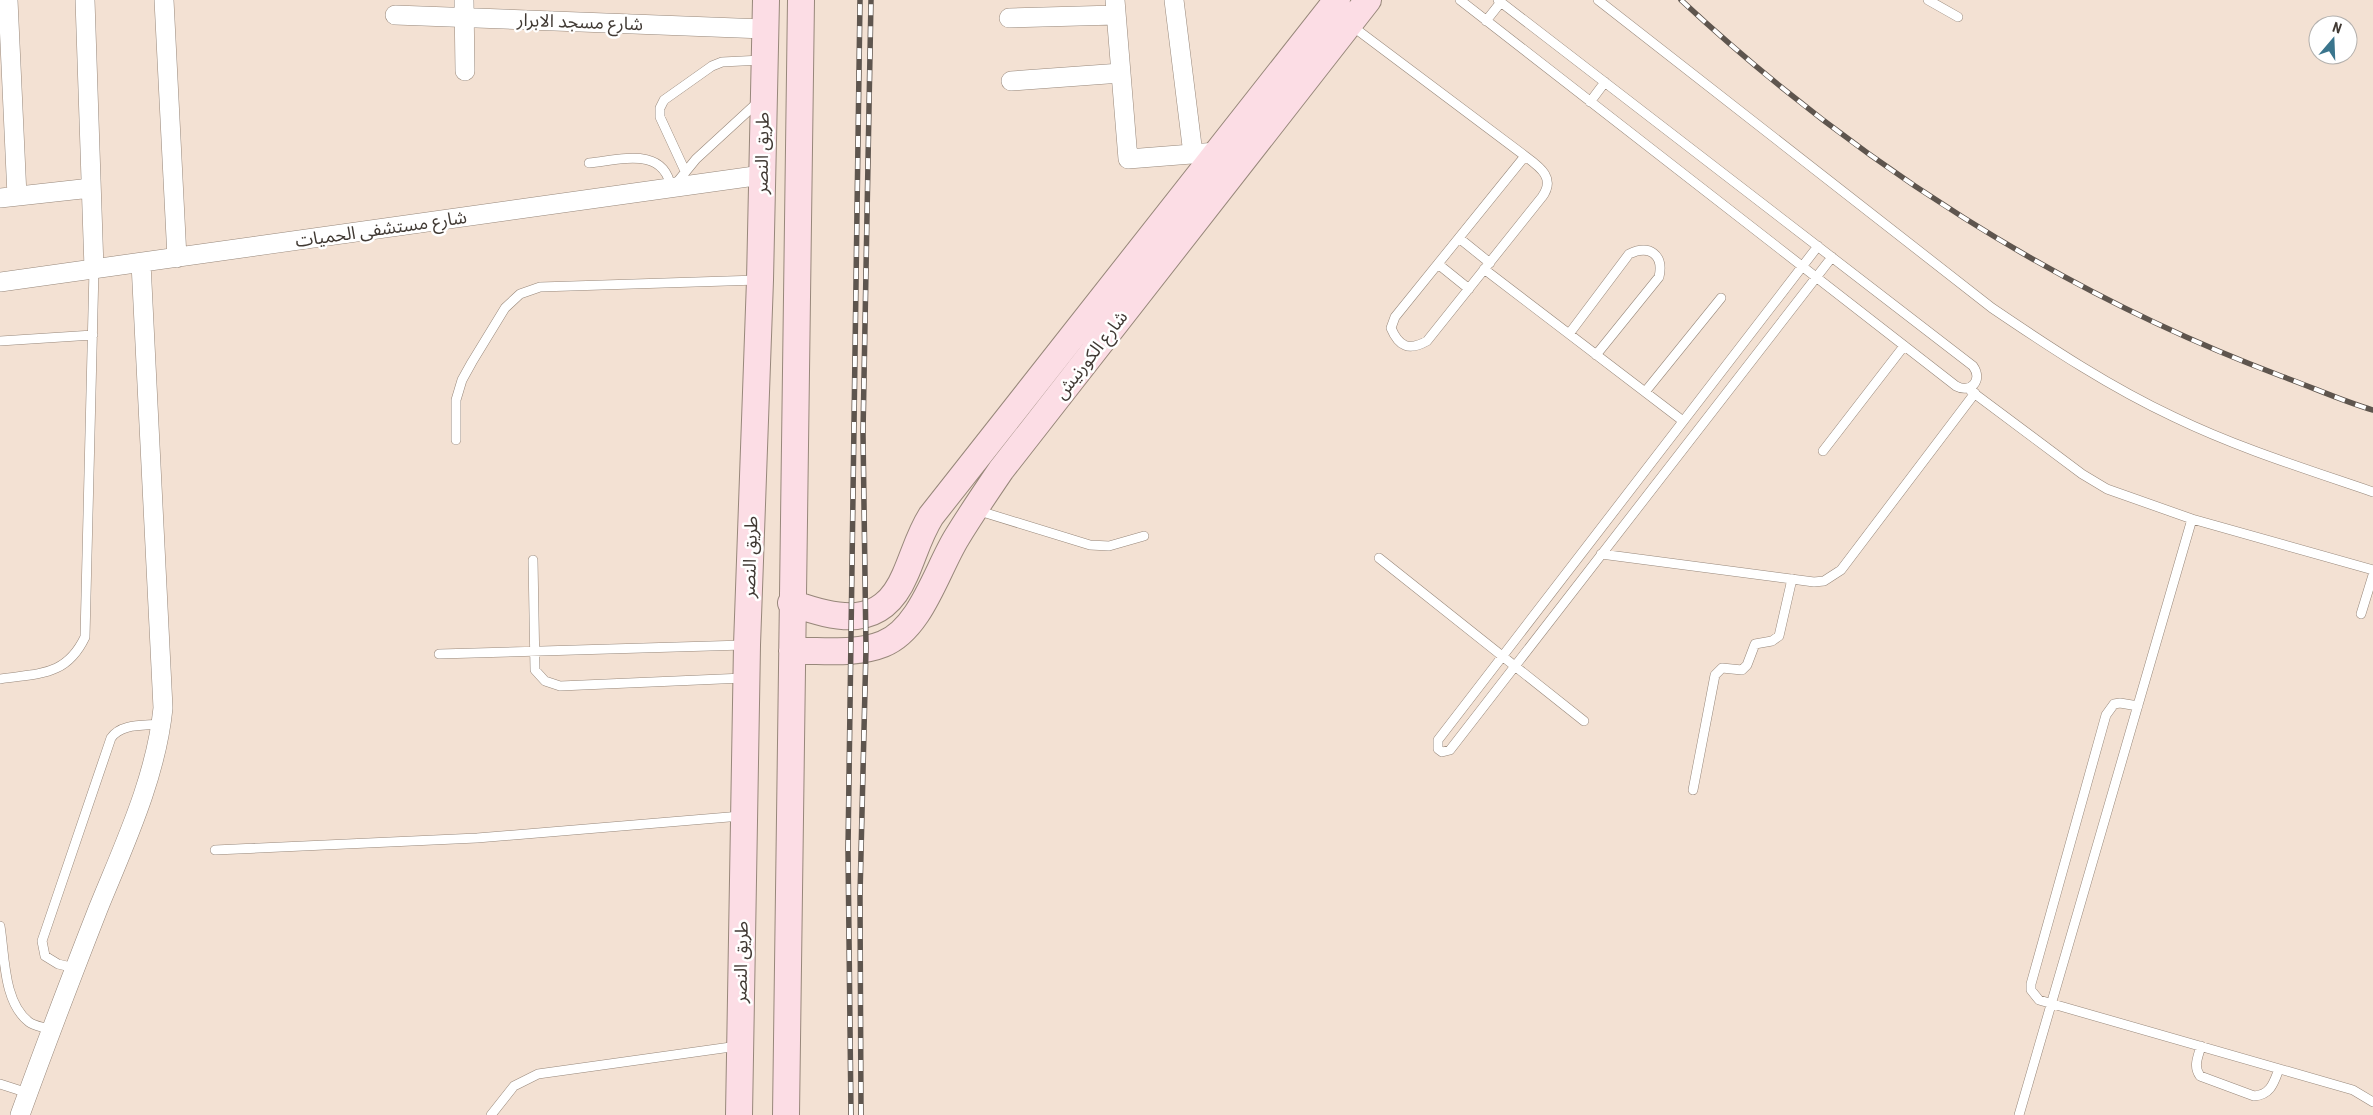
<svg xmlns="http://www.w3.org/2000/svg" width="2373" height="1115" font-family="'Roboto Condensed','Noto Sans Arabic',sans-serif">
<style>
.lines{fill:none;stroke-linecap:round;stroke-linejoin:round}
.service-casing{stroke:#97877a;stroke-width:10}
.minor-casing{stroke:#97877a;stroke-width:20}
.secondary-casing{stroke:#97877a;stroke-width:28}
.service{stroke:#fff;stroke-width:9}
.minor{stroke:#fff;stroke-width:19}
.secondary{stroke:#fcdde5;stroke-width:26}
.rail-casing{stroke:#5e554e;stroke-width:5.5}
.rail{stroke:#fff;stroke-width:4;stroke-dasharray:11;stroke-linecap:butt}
.labels{text-anchor:middle;stroke-width:5;stroke-linejoin:round;paint-order:stroke}
.street-label{font-size:18px;fill:#403933;stroke:#fff}
</style>
<rect width="100%" height="100%" fill="#f3e1d3"/>
<g class="lines">
<defs>
<path id="service" d="M1460,0l496,386c15,8 27,-6 17,-20l-475,-366
M1598,0l394,308c59,40 118,79 182,109 64,31 132,52 199,75
M1928,0l30,17
M1486,21l15,-19
M1352,26l173,130c15,11 31,22 17,41l-115,144c-18,10 -28,6 -36,-13l4,-11 130,-161
M1590,102l15,-20
M589,163c32,-3 75,-17 82,25
M685,171l-25,-54v-9l4,-8 48,-34 10,-4 40,-2
M674,186l22,-27 62,-57
M1459,238l31,25
M1818,246l-380,494v9l4,3 8,-2 382,-493
M1438,264l31,25
M1484,269l199,152
M1569,334l60,-80c21,-10 35,1 30,23l-63,78
M0,341l93,-6
M1971,391l111,83 25,15 85,30 181,51
M1645,392l76,-94
M456,440v-40l6,-20 10,-18 33,-54 15,-14 20,-7 218,-7
M1823,451l81,-105
M976,510l114,35 19,1 35,-10
M1601,554l213,28 10,-1 17,-11 134,-177
M1379,558l205,163
M533,560l2,110 10,11 15,5 184,-8
M2361,614l12,-39
M439,654l305,-9
M0,679c38,-6 66,-2 85,-42l9,-368
M2138,706l-18,-3 -6,1 -8,11 -75,269v6l8,10 314,90 20,12
M1693,790l22,-115 7,-7 20,2 5,-5 8,-21 17,-3 7,-5 13,-57
M215,850l262,-12 264,-22
M0,926c5,30 3,76 29,96 5,4 15,5 22,8
M75,968l-17,-4 -13,-8 -3,-15 69,-203c10,-15 33,-12 50,-14
M2201,1046c-3,11 -8,20 -1,30l54,20c17,-1 20,-14 25,-27
M0,1084l28,9
M491,1115l23,-29 24,-12 200,-28
M2019,1115l173,-596"/>
<path id="minor" d="M8,0l9,196
M85,0l9,269
M164,0l13,258
M464,0l1,71
M1115,0l13,159 89,-7
M1174,0l19,154
M395,15l370,14
M1009,18l107,-3
M1011,81l110,-8
M0,198l91,-10
M0,282l762,-107
M20,1115c25,-69 51,-137 78,-206 26,-64 58,-131 65,-201l-22,-445"/>
<path id="secondary" d="M791,603c47,16 90,28 114,-28 9,-20 14,-40 26,-59l406,-516
M792,651c29,-1 64,4 91,-7 38,-15 54,-75 74,-107 14,-23 29,-45 44,-67l367,-470
M739,1115l8,-470 13,-365 6,-280
M786,1115l15,-1115"/>
</defs>
<use href="#service" class="service-casing"/>
<use href="#minor" class="minor-casing"/>
<use href="#secondary" class="secondary-casing"/>
<use href="#service" class="service"/>
<use href="#minor" class="minor"/>
<use href="#secondary" class="secondary"/>
<defs>
<path id="rail" d="M1681,0c173,161 379,293 600,376 31,11 61,25 92,34
M851,1115l-3,-266 12,-849
M861,1115l-1,-220 6,-247 -3,-215 8,-433"/>
</defs>
<use href="#rail" class="rail-casing"/>
<use href="#rail" class="rail"/>
</g>
<g class="labels">
<g class="street-label">
<text transform="translate(580 22) rotate(2)" y="6">شارع مسجد الابرار</text>
<text transform="translate(762 153) rotate(-89)" y="6">طريق النصر</text>
<text transform="translate(381 229) rotate(-8)" y="6">شارع مستشفى الحميات</text>
<text transform="translate(1091 355) rotate(-52)" y="6">شارع الكورنيش</text>
<text transform="translate(750 557) rotate(-88)" y="6">طريق النصر</text>
<text transform="translate(741 962) rotate(-89)" y="6">طريق النصر</text>
</g>
</g>
<g transform="translate(2333 40) rotate(19)"><circle r="24" fill="#ffffff" stroke="#b3b0ad"/>
<path d="M0-4L9 19L0 12L-9 19Z" fill="#3a758d"/>
<text y="-8" font-size="14" font-weight="bold" text-anchor="middle" fill="#403933">N</text>
</g>
</svg>
